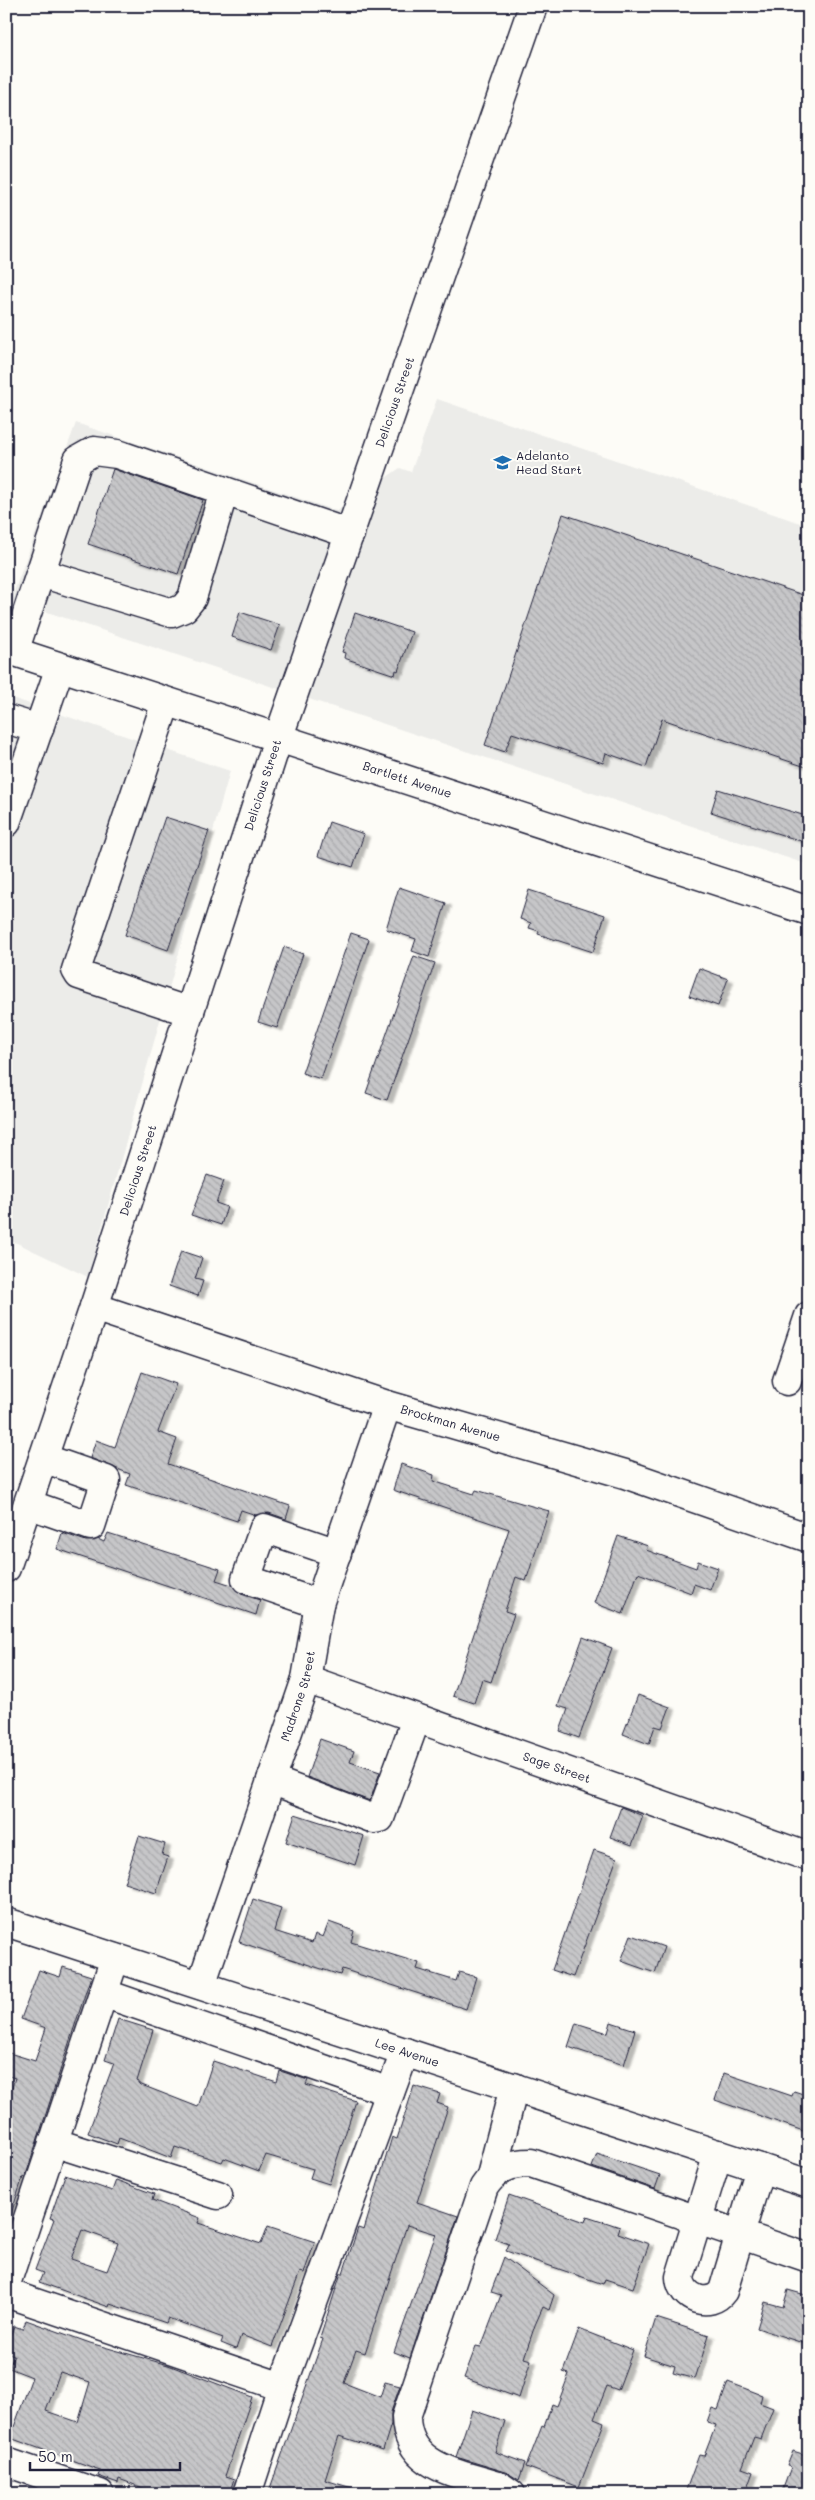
<svg xmlns="http://www.w3.org/2000/svg" width="815" height="2500" font-family="Mali,sans-serif">
<style>
.built{fill:#ecece9}
.building{fill:url(#building-back-hatch);stroke:#22223b;fill-rule:evenodd;filter:url(#shadow)}
.lines{fill:none;stroke-linecap:round;stroke-linejoin:round}
.minor-casing{stroke:#22223b;stroke-width:31}
.minor{stroke:#fdfcf7;stroke-width:28}
.labels{text-anchor:middle;stroke-width:4;stroke-linejoin:round;paint-order:stroke}
.street-label{font-size:12px;fill:#22223b;stroke:#fdfcf7}
.poi-label{font-size:12px;fill:#22223b;stroke:#fdfcf7;text-anchor:start}
</style>
<defs>
<pattern id="building-back-hatch" width="6" height="6" patternUnits="userSpaceOnUse" patternTransform="scale(1.25)"><rect width="6" height="6" fill="#c6c6c8"/><path d="M-1 5l2 2M0 0l6 6M5-1l2 2" fill="none" stroke="#aaaaad"/></pattern>
<filter id="shadow"><feDropShadow dx="5.5" dy="3" stdDeviation="1" flood-color="#0004"/></filter>
</defs>
<rect width="100%" height="100%" fill="#fdfcf7"/>
<filter id="ink" filterUnits="userSpaceOnUse"><feTurbulence type="fractalNoise" baseFrequency=".02" numOctaves="2"/><feDisplacementMap in="SourceGraphic" scale="10" xChannelSelector="R" yChannelSelector="G"/><feConvolveMatrix kernelMatrix="1 2 1 2 8 2 1 2 1" color-interpolation-filters="sRGB"/></filter>
<g filter="url(#ink)">
<path class="built" d="M437,399l372,127v339l-798,-265 65,-177 261,88 63,-43 11,4z
M6,696l224,75 -142,506 -71,-34 -11,-3z"/>
<path class="building" d="M113,469l90,31 -25,74 -90,-30z
M563,514l246,83v171l-147,-49 -16,48 -40,-14 -3,10 -91,-30 -7,19 -20,-7z
M240,612l40,13 -9,25 -39,-13z
M355,613l57,19 -14,39 -2,-1 -1,5 -51,-17 1,-5 -3,-1z
M718,789l91,28v12l-5,13 -93,-30z
M165,817l44,14 -41,119 -43,-15z
M329,822l35,12 -11,33 -35,-11z
M399,887l47,16 -17,54 -17,-6 4,-12 -30,-10z
M529,890l76,25 -12,37 -55,-18 1,-3 -10,-3 2,-5 -11,-4z
M351,933l18,6 -48,140 -19,-6z
M284,947l19,7 -26,74 -19,-6z
M414,956l21,7 -48,137 -21,-7z
M699,968l29,11 -10,27 -29,-10z
M207,1175l17,6 -8,22 11,4 -6,18 -30,-10z
M181,1251l21,7 -7,21 8,2 -5,15 -29,-10z
M142,1372l34,12 -18,48 19,7 -9,25 122,42 -4,13 -17,-6 -13,2 -15,-5 -4,11 -111,-36 4,-11 -40,-16 6,-18 19,7z
M401,1464l33,11 -1,6 41,13 2,-4 73,21 -23,70 -10,-4 -11,34 9,3 -23,68 -9,-3 -8,24 -21,-7 56,-167 -116,-39z
M62,1533l24,8 12,-2 6,3 4,-9 112,36 -4,11 16,5 9,9 19,6 -4,15 -199,-66z
M618,1536l30,10 -2,4 50,18 2,-7 20,7 -8,22 -16,-6 -3,9 -53,-20 -15,41 -29,-11z
M583,1637l29,11 -33,90 -19,-7 8,-22 -10,-3z
M638,1695l32,12 -8,21 -7,-2 -6,18 -26,-10z
M320,1739l34,12 -4,11 30,10 -10,29 -63,-24z
M621,1807l22,9 -11,29 -22,-8z
M295,1814l69,22 -9,29 -69,-23z
M139,1836l26,8 -3,11 6,2 -12,36 -32,-10z
M594,1850l23,8 -44,119 -21,-7z
M253,1899l28,9 -7,23 38,12 3,-9 8,3 6,-15 25,9 -3,11 68,21 -2,6 39,12 3,-9 17,5 -10,32 -124,-40 -2,6 -101,-33z
M631,1935l33,12 -9,26 -34,-12z
M63,1967l28,9 -66,202 -2,-1 -13,40h-4v-111l9,-28 -9,-3v-23l29,9 11,-33 -25,-9 18,-49 21,7z
M118,2019l35,11 -16,51 2,3 59,23 15,-46 64,21 3,-11 28,9 -2,5 50,16 -27,83 -19,-6 3,-9 -47,-14 -7,16 -35,-13 -2,4 -47,-15 -4,11 -52,-20 -2,6 -29,-11 26,-70 -9,-3z
M611,2022l24,8 -11,35 -56,-18 8,-24 32,10z
M724,2073l68,23 2,-5 15,5v37l-94,-33z
M414,2086l26,8 -3,9 11,4 -31,95 41,14 -48,142 -16,-6 42,-118 -29,-9 -42,128 -9,-3 -12,33 36,14 5,-15 15,4 -9,26v12l-8,26 -44,-14 -14,44 34,10 -1,4h-90l55,-155 -3,-1 21,-65h2l15,-45 6,2 28,-93 5,2z
M597,2154l63,21 -5,14 -63,-22z
M65,2175l47,16 4,-11 38,14 -2,6 48,18 -2,5 63,21 7,-18 47,16 -11,31 -4,-1 -28,75 -31,-12 -5,14 -15,-6 2,-5 -55,-20 -2,5 -56,-19 -1,3 -70,-25 4,-9 -8,-3 19,-51 -4,-1zM82,2230l36,13 -11,28 -36,-12z
M509,2195l76,27 2,-6 33,11 -2,6 31,11 -16,44 -28,-9 -2,5 -97,-33 3,-7 -14,-5z
M504,2257l50,38 -5,15 -6,-3 -8,18 -11,33 7,2 -12,38 -55,-20 12,-32 5,1 20,-52 -10,-3z
M788,2290l21,6v49l-52,-17 8,-26 18,5z
M656,2318l53,17 -14,44 -22,-6 2,-7 -31,-10z
M26,2320l64,23 78,22 84,32 -27,79 9,3 -5,15h-70l-40,-15 -1,4 -20,-7 2,-6 -90,-32 22,-61 -23,-9 5,-13 -8,-3v-5l8,-21 9,3zM60,2372l30,10 -12,40 -32,-11z
M579,2329l54,21 -15,40 -11,-4 -13,33 10,4 -25,64 -53,-20 16,-41 2,1 8,-23 5,2 12,-32 -6,-2z
M728,2382l34,13 -2,8 13,5 -12,31 -7,-2 -12,31 11,4 -8,22h-50l-9,-4 13,-35 5,1 12,-31 -9,-3 5,-14 6,2z
M472,2410l33,11 -10,31 30,11 -6,17 -13,-8 -50,-15z
M793,2451l16,5v38h-28l10,-27 -4,-1z"/>
<g class="lines">
<defs>
<g id="minor">
<path d="M41,573l131,40 12,-5 8,-10 32,-107"/>
<path id="s1" d="M6,649l803,262"/>
<path d="M14,652l64,-192 16,-9 23,3 233,80"/>
<path d="M166,702l-90,268 3,5 111,37"/>
<path d="M6,719l33,10"/>
<path d="M6,823l54,-156"/>
<path id="s2" d="M94,1307l293,98 238,69 184,64"/>
<path d="M787,1381l22,-65"/>
<path d="M28,1504l63,22 15,-46 -63,-22"/>
<path id="s3" d="M6,1568l88,-261 184,-568 255,-733"/>
<path d="M319,1604l-73,-25 18,-51 73,25"/>
<path id="s4" d="M306,1679l503,178"/>
<path d="M271,1780l103,39 6,-1 36,-99"/>
<path id="s5" d="M6,1922l803,262"/>
<path id="s6" d="M201,1985l105,-306 13,-75 68,-199"/>
<path d="M103,1993l287,99"/>
<path d="M53,2142l165,53"/>
<path d="M718,2154l-38,123c1,22 30,32 43,14l37,-123"/>
<path d="M491,2176l23,-89"/>
<path d="M6,2284l109,-326"/>
<path d="M6,2293l276,94"/>
<path d="M6,2462l94,32"/>
<path d="M247,2494l35,-107 123,-335"/>
<path d="M511,2494l-10,-7c-41,-14 -94,-18 -95,-70l78,-230c12,-18 25,-24 47,-24l278,95"/>
</g>
</defs>
<use href="#minor" class="minor-casing"/>
<use href="#minor" class="minor"/>
</g>
</g>
<defs>
<symbol id="school-bare" viewBox="-9 -9 18 18"><path d="M0-5L7-2L0 1L-7-2ZM-4 1L0 2.5L4 1V4Q0 6-4 4Z" fill="#1f6fb2" stroke="#fdfcf7" stroke-width="2.5" paint-order="stroke"/></symbol>
</defs>
<g fill-rule="evenodd">
<use href="#school-bare" x="490" y="450" width="25" height="25"/>
</g>
<g class="labels">
<g class="street-label">
<text dy="4" stroke="none"><textPath href="#s3" startOffset="1229">Delicious Street</textPath></text>
<text dy="4" stroke="none"><textPath href="#s1" startOffset="422">Bartlett Avenue</textPath></text>
<text dy="4" stroke="none"><textPath href="#s3" startOffset="824">Delicious Street</textPath></text>
<text dy="4" stroke="none"><textPath href="#s3" startOffset="419">Delicious Street</textPath></text>
<text dy="4" stroke="none"><textPath href="#s2" startOffset="375">Brockman Avenue</textPath></text>
<text dy="4" stroke="none"><textPath href="#s6" startOffset="305">Madrone Street</textPath></text>
<text dy="4" stroke="none"><textPath href="#s4" startOffset="266">Sage Street</textPath></text>
<text dy="4" stroke="none"><textPath href="#s5" startOffset="422">Lee Avenue</textPath></text>
</g>
<g class="poi-label">
<text x="516" y="460">Adelanto<tspan x="516" dy="14">Head Start</tspan></text>
</g>
</g>
<rect width="815" height="2500" fill="none" stroke="#fdfcf7" stroke-width="25"/>
<rect x="12" y="12" width="790" height="2475" fill="none" stroke="#22223b" stroke-width="2" filter="url(#ink)"/>
<path d="M30 2462v8h150v-8" fill="none" stroke="#22223b" stroke-width="2.5"/>
<text x="38" y="2462" font-size="15" fill="#22223b" stroke="#fdfcf7" stroke-width="4" paint-order="stroke">50 m</text>
</svg>
